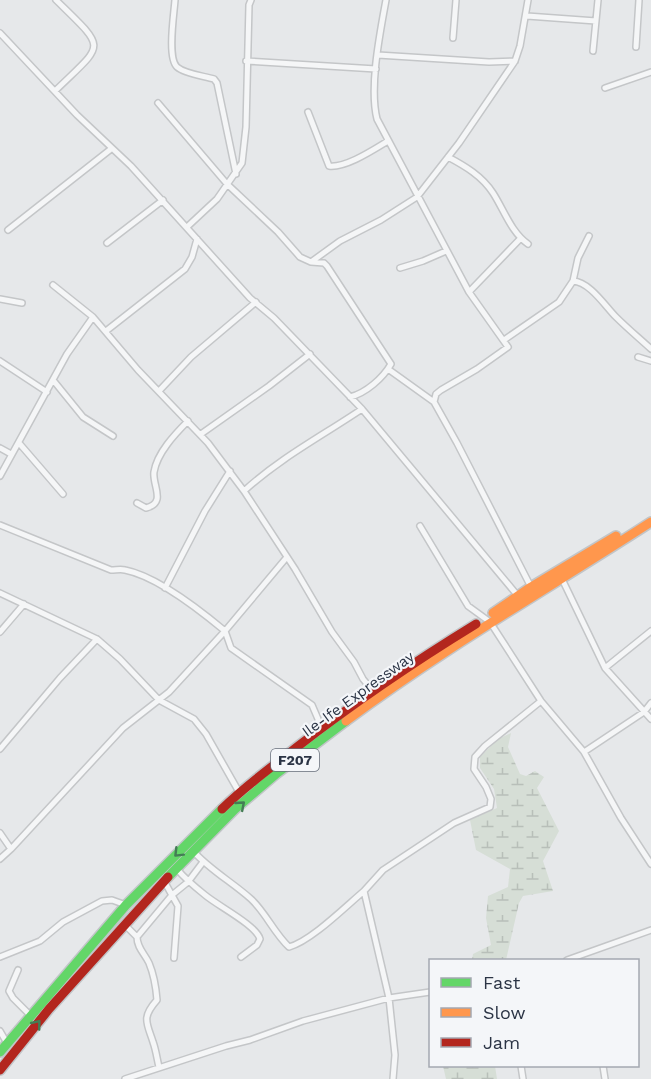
<svg xmlns="http://www.w3.org/2000/svg" width="651" height="1079" font-family="'Work Sans',sans-serif">
<style>
.wetland{fill:url(#wetland-marsh)}
.lines{fill:none;stroke-linecap:round;stroke-linejoin:round}
.street-casing{stroke:#c4c6c8;stroke-width:8}
.fast-casing{stroke:#c2c5c8;stroke-width:12}
.slow-casing{stroke:#c2c5c8;stroke-width:12}
.jam-casing{stroke:#c2c5c8;stroke-width:12}
.street{stroke:#f5f6f7;stroke-width:5}
.fast{stroke:#63d668;stroke-width:9}
.slow{stroke:#ff974d;stroke-width:9}
.jam{stroke:#b3261e;stroke-width:9}
.oneway{stroke:#447d55}
.labels{text-anchor:middle;stroke-width:4.5;stroke-linejoin:round;paint-order:stroke}
.shield{fill:#f4f6f9;stroke:#676e7b;stroke-width:1.5}
.shield-label{font-size:14px;font-weight:bold;fill:#2b3445}
.street-label{font-size:15px;fill:#2b3445;stroke:#f4f6f9}
</style>
<defs>
<pattern id="wetland-marsh" width="20" height="14" patternUnits="userSpaceOnUse" patternTransform="scale(1.5)"><rect width="20" height="14" fill="#d6ded6"/><path d="M1 5h8M5 5V1M11 12h8M15 12V8" fill="none" stroke="#b8bfb9"/></pattern>
</defs>
<rect width="100%" height="100%" fill="#e6e8ea"/>
<path class="wetland" d="M511,733l-3,14 12,27 6,2 9,-5 9,6 -7,11 22,43 -16,30 10,30 -30,5 -4,7 -13,57h-34l1,-6 18,-9 -5,-27 2,-22 20,-9 2,-18 -34,-19 -6,-30 27,-12 -3,-19 -14,-21v-11l18,-18z
M443,1066h52l2,13h-51z"/>
<g class="lines">
<defs>
<path id="street" d="M175,0c-1,14 -8,58 2,67 8,7 27,9 37,12l3,4 19,91
M386,0c-6,33 -17,87 -9,119l92,173 39,55 -31,22 -36,21 -5,4 -2,8 23,41 74,144
M527,16l69,5
M0,33l77,82 54,51 119,132 24,20 88,91 156,187
M453,38l3,-38
M636,47l3,-47
M593,51l5,-51
M378,55l111,7 26,-1
M246,61l130,8
M605,88l46,-16
M55,91c50,-49 53,-40 1,-91
M158,103l69,81 51,48 22,25 11,5 29,-21 41,-21 36,-23 42,-54 56,-82 5,-15 8,-46
M308,112l21,54c17,2 44,-16 59,-25
M448,157c17,9 34,19 45,36 11,17 18,39 35,51
M187,227l30,-28 25,-36 4,-36 3,-122 2,-5
M8,230l103,-81
M107,243l56,-43
M311,262l13,1 3,3 64,98c-8,14 -25,29 -41,33
M400,268l23,-7 23,-10
M573,281l5,-23 11,-22
M53,285l40,32 45,53 70,73 36,48 51,78 37,63 22,30 9,17 9,11
M469,292l51,-53
M0,299l22,4
M106,331l79,-62 7,-12 5,-18
M504,340l55,-38 14,-21c17,1 32,25 43,36 11,11 23,21 35,32
M638,357l13,4
M0,361l47,31
M388,369l46,33
M53,380l30,37 30,19
M159,391l32,-34 65,-55
M201,434l68,-48 41,-32
M19,443l44,51
M0,448l11,6
M0,476l67,-122 26,-37
M244,491c36,-33 78,-55 118,-82
M137,503l9,5c21,-5 6,-23 8,-36 3,-19 21,-38 34,-51
M0,525l111,45c5,0 10,-1 14,0 31,6 76,41 100,61l-56,61 -46,36 -112,121 -11,10
M420,526l48,80 22,16 51,79 43,51 37,66 30,46
M287,557l-62,74 6,17 81,57 6,14 1,12
M562,579l43,89 46,51
M165,588l40,-77 25,-40
M0,593l97,46 23,20 39,41 35,19 12,15 33,58
M0,632l24,-28
M605,668l46,-37
M0,749l60,-71 37,-39
M584,752l60,-40 7,-9
M0,833l11,16
M193,851c17,19 39,31 58,48 15,14 23,34 38,48 22,-6 56,-40 75,-56
M177,869c8,10 18,18 28,26 13,11 51,30 55,44l-3,6 -16,12
M164,881l14,25 -4,52
M124,924l13,13c0,11 8,17 12,26 5,12 7,24 8,37 -16,18 -10,23 -4,42 3,8 4,17 6,25
M137,937l35,-42 16,-13 15,-20
M0,957l40,-16 23,-19 39,-21 10,-1 14,5
M567,960l84,-30
M18,970l-9,21 4,7 18,18
M0,1031l7,12
M521,1066l2,13
M603,1066l2,13
M125,1079l101,-33 24,-6 53,-19 86,-23 41,-6
M393,1079l2,-24 -6,-57 -25,-107 19,-21 71,-47 36,-16 1,-8 -5,-12 -12,-18 1,-12 10,-11 56,-45"/>
<path id="fast" d="M168,877l67,-68 41,-35 70,-53
M0,1052l126,-147 96,-96"/>
<path id="slow" d="M493,613l38,-26 85,-51
M346,721c98,-73 203,-133 305,-199"/>
<path id="jam" d="M222,809c23,-23 50,-42 75,-62 58,-45 117,-85 179,-123
M0,1070l49,-61 119,-132"/>
</defs>
<use href="#street" class="street-casing"/>
<use href="#fast" class="fast-casing"/>
<use href="#slow" class="slow-casing"/>
<use href="#jam" class="jam-casing"/>
<use href="#street" class="street"/>
<use href="#fast" class="fast"/>
<use href="#slow" class="slow"/>
<use href="#jam" class="jam"/>
</g>
<defs><path id="oneway-chevron" d="M-2-3.5L2.5 0L-2 3.5" fill="none" stroke-width="1.6" stroke-linecap="round" stroke-linejoin="round" transform="scale(1.5)"/></defs>
<g class="oneway">
<use href="#oneway-chevron" transform="translate(241 805) rotate(-41)"/>
<use href="#oneway-chevron" transform="translate(178 853) rotate(135)"/>
<use href="#oneway-chevron" transform="translate(37 1024) rotate(-51)"/>
</g>
<g class="labels">
<rect class="shield" x="271" y="749" width="48" height="22" rx="4.5"/>
<g class="shield-label">
<text x="295" y="765">F207</text>
</g>
<g class="street-label">
<text transform="translate(358 694) rotate(-36)" y="5">Ile-Ife Expressway</text>
</g>
</g>
<rect x="429" y="959" width="210" height="108" fill="#f4f6f9" stroke="#a4a8b1" stroke-width="1.5"/>
<rect x="441" y="978" width="30" height="9" fill="#63d668" stroke="#a4a8b1" stroke-width="1.5"/>
<text x="483" y="989" font-size="18" fill="#2b3445">Fast</text>
<rect x="441" y="1008" width="30" height="9" fill="#ff974d" stroke="#a4a8b1" stroke-width="1.5"/>
<text x="483" y="1019" font-size="18" fill="#2b3445">Slow</text>
<rect x="441" y="1038" width="30" height="9" fill="#b3261e" stroke="#a4a8b1" stroke-width="1.5"/>
<text x="483" y="1049" font-size="18" fill="#2b3445">Jam</text>
</svg>
